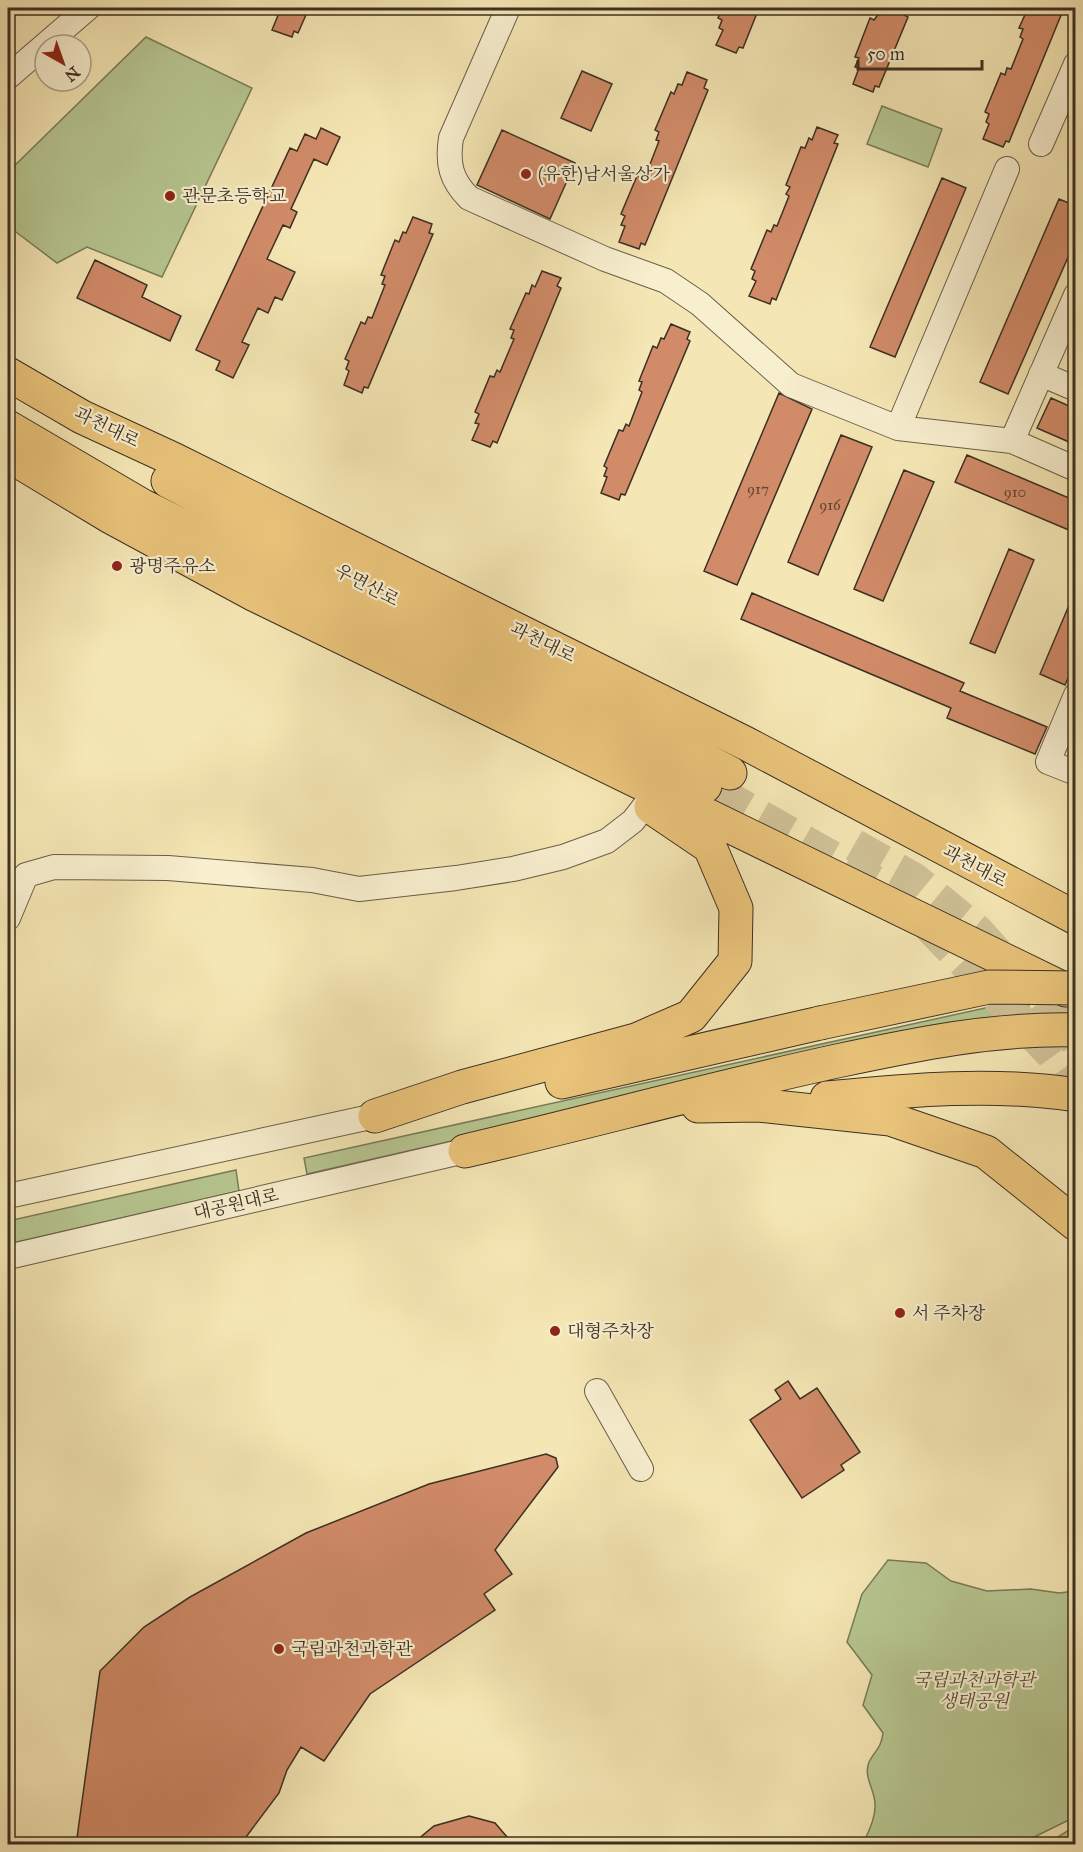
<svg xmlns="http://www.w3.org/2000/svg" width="1083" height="1852" font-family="'IM FELL Great Primer','Noto Serif KR',serif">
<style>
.green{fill:#b7c791;stroke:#797c5a;stroke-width:1.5}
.building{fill:#d18b69;stroke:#3b3023;stroke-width:1.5}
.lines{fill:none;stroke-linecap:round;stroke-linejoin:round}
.highway-tunnel{stroke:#d0c298;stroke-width:33;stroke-dasharray:33 16;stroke-linecap:butt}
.minor-casing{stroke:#6a5e48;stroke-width:26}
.highway-casing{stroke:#3b3023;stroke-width:35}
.minor{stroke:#f8efcf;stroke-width:24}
.highway{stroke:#eac47a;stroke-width:33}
.highway-bridge-casing{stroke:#3b3023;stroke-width:35;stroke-linecap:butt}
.highway-bridge{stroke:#eac47a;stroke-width:33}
.poi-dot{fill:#8f2418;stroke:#f8efcf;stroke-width:2}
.labels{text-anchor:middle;stroke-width:4.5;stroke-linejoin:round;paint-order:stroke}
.number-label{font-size:15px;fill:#604734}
.poi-label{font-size:18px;fill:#3b3023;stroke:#f8efcf;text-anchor:start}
.street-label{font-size:18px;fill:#3b3023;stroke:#f8efcf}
.park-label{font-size:18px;font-style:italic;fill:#544e39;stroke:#f8efcf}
</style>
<rect width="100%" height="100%" fill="#f5e7b5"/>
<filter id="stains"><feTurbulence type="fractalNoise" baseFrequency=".00333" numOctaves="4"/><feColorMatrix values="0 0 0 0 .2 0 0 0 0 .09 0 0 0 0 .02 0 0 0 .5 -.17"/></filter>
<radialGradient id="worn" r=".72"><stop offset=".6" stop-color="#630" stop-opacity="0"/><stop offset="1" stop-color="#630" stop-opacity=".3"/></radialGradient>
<path class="green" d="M146,37l106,51 -90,189 -75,-30 -30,16 -49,-37v-54z
M882,106l60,23 -14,38 -61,-23z
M1026,999l7,19 -374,76 -352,80 -3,-16z
M236,1170l3,21 -231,53v-23z
M888,1560l38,3 25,18 36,10 44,-2 28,4 16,-2v226l-55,27h-157c5,-12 13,-26 12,-40 0,-14 -12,-27 -6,-42 6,-12 12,-13 14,-29l-20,-28 9,-30 -25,-33 15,-48z
M1075,1826v18h-28z"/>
<path class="building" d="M281,8h28l-11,25 -4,-2 -2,6 -20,-7z
M723,8h36l-16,40 -4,-1 -3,6 -20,-8 7,-15 -4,-2 3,-8 -4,-2z
M883,8h24l-3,7 4,2 -29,70 -4,-1 -2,6 -20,-8 6,-16 -4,-1 4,-9 -4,-1 15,-39 4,2z
M1028,8h36l-55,134 -3,-1 -3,6 -20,-8 6,-15 -3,-2 3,-8 -4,-2 16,-39 4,2 2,-7 4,1 12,-30 -3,-2 3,-8 -4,-1z
M582,71l30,13 -21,47 -30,-13z
M687,72l20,8 -3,8 4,2 -63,155 -4,-2 -2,6 -20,-7 6,-16 -4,-1 4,-9 -4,-2 16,-38 3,1 3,-7 4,2 12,-31 -3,-1 3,-8 -4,-2 16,-38 3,2 4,-10 4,1z
M817,127l21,8 -4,8 4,1 -62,156 -4,-2 -2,6 -21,-8 7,-15 -4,-2 3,-8 -4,-2 16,-39 4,2 3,-7 3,1 12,-30 -3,-2 4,-7 -4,-2 15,-38 4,1 4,-10 3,2z
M321,128l19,9 -13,28 -13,-6 -23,50 6,3 -7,16 -7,-3 -16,34 28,13 -13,28 -7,-3 -7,16 -10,-5 -16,34 7,3 -16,33 -17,-8 4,-9 -24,-11 94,-202 7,3 8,-17 11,5z
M502,130l73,33 -25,56 -73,-34z
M942,178l24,10 -71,169 -25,-10z
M1059,199l17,7v33l-68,155 -28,-12z
M413,217l19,7 -3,9 4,1 -65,154 -4,-1 -2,6 -18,-8 5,-14 -3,-2 3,-8 -4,-2 16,-37 4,2 3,-7 4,1 13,-33 -3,-1 3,-8 -4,-1 14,-35 4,2 4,-10 3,1z
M95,260l52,25 -5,12 39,19 -11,25 -93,-43z
M542,271l19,7 -4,8 4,2 -64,155 -4,-2 -3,6 -18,-7 7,-16 -4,-1 4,-9 -4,-2 15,-36 4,1 3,-7 3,2 14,-33 -3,-1 3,-8 -4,-1 16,-36 3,1 3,-9 3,2z
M671,324l19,8 -3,7 3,2 -65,154 -4,-1 -2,6 -18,-7 6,-16 -3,-1 3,-8 -3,-2 15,-36 4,1 3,-7 3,2 13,-34 -3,-2 3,-8 -3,-1 14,-35 4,2 4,-10 3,1z
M779,393l33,16 -75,176 -33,-14z
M1051,398l25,11v36l-39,-17z
M841,435l31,12 -54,128 -30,-13z
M967,455l109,46v32l-121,-51z
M904,470l30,12 -51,119 -29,-12z
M1009,549l25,11 -39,93 -25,-10z
M1075,591l1,69 -11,25 -25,-11z
M752,593l212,90 -4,8 87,36 -12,27 -88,-36 4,-10 -210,-89z
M788,1381l12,18 17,-11 43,64 -19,13 3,5 -42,28 -52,-78 31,-21 -6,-9z
M546,1454l10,4 2,9 -63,83 17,24 -28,20 11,16 -125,84 -46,67 -23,-14 -14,23 -8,23 -39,52h-164l24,-174 44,-44 46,-30 116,-64 123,-49z
M469,1816l26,7 19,22h-103l23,-19z"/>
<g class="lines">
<path class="highway-tunnel" d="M718,792l157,90
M854,845l60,34 64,53 98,109
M929,926l123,128 24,34"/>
<defs>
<path id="minor" d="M508,8l-57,130c-4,26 0,42 18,60l136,61 61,22 34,23 91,81 107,43 114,13 64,28
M8,77l80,-69
M1041,144l35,-80
M1041,374l35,15
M898,428l109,-259
M1012,441l64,-146
M1076,695l-28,67 28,11
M8,918l18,-43 28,-8 114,1 144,12 47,9 97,-11 57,-9 50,-12 44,-16 26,-20 14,-18
M8,1196l367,-80
M8,1257l457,-106
M597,1391l44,78"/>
<path id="highway" d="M8,374l74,43 93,43 572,284 329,174
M8,427l135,79 562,280
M8,455l101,61 146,79 811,395
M168,481l562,292
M562,1082l258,-59
M827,1098c83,-8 166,-16 249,-3
M698,1106l59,-1 133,14 96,33 90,72
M375,1116l87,-29 174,-47 55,-24 44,-55 1,-53 -26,-61 -59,-40
M465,1151c125,-29 247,-63 372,-90 80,-17 156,-33 239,-31"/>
</defs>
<use href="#minor" class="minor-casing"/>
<use href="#highway" class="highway-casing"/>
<use href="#minor" class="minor"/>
<use href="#highway" class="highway"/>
<defs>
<path id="highway-bridge" d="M820,1023l169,-36 87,1"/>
</defs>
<use href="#highway-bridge" class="highway-bridge-casing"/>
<use href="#highway-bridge" class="highway-bridge"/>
</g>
<g class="poi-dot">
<circle cx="526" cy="174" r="6"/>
<circle cx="170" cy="196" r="6"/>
<circle cx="117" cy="566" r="6"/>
<circle cx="900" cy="1313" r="6"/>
<circle cx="555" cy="1331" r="6"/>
<circle cx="279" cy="1649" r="6"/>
</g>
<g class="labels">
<g class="number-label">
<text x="758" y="494">917</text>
<text x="1015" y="497">910</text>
<text x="830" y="510">916</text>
</g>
<g class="poi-label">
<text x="538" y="180">(유한)남서울상가</text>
<text x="182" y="202">관문초등학교</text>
<text x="129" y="572">광명주유소</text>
<text x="912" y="1319">서 주차장</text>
<text x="567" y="1337">대형주차장</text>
<text x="291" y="1655">국립과천과학관</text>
</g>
<g class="street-label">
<text transform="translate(107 427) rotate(26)" y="6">과천대로</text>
<text transform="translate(367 585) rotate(28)" y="6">우면산로</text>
<text transform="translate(543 642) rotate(26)" y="6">과천대로</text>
<text transform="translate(975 866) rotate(28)" y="6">과천대로</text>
<text transform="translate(236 1204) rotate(-13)" y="6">대공원대로</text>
</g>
<g class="park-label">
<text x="974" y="1686">국립과천과학관<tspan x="974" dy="21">생태공원</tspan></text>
</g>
</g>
<rect width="1083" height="1852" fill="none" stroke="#f5e7b5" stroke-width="30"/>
<rect x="9" y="9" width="1065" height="1834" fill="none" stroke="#3b3023" stroke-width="3"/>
<rect x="15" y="15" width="1053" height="1822" fill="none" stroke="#3b3023" stroke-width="1.5"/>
<g transform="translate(63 63) rotate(140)"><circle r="28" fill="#f8efcf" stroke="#aca38a" stroke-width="1.5"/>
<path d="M0-4.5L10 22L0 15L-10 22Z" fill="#8f2418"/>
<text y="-9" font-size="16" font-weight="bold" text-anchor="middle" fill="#3b3023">N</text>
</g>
<path d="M858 60v9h124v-9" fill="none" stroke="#3b3023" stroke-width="3"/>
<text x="867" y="60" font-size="18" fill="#3b3023" stroke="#f8efcf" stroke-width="4.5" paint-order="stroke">50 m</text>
<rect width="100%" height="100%" filter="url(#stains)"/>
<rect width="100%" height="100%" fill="url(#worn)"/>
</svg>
